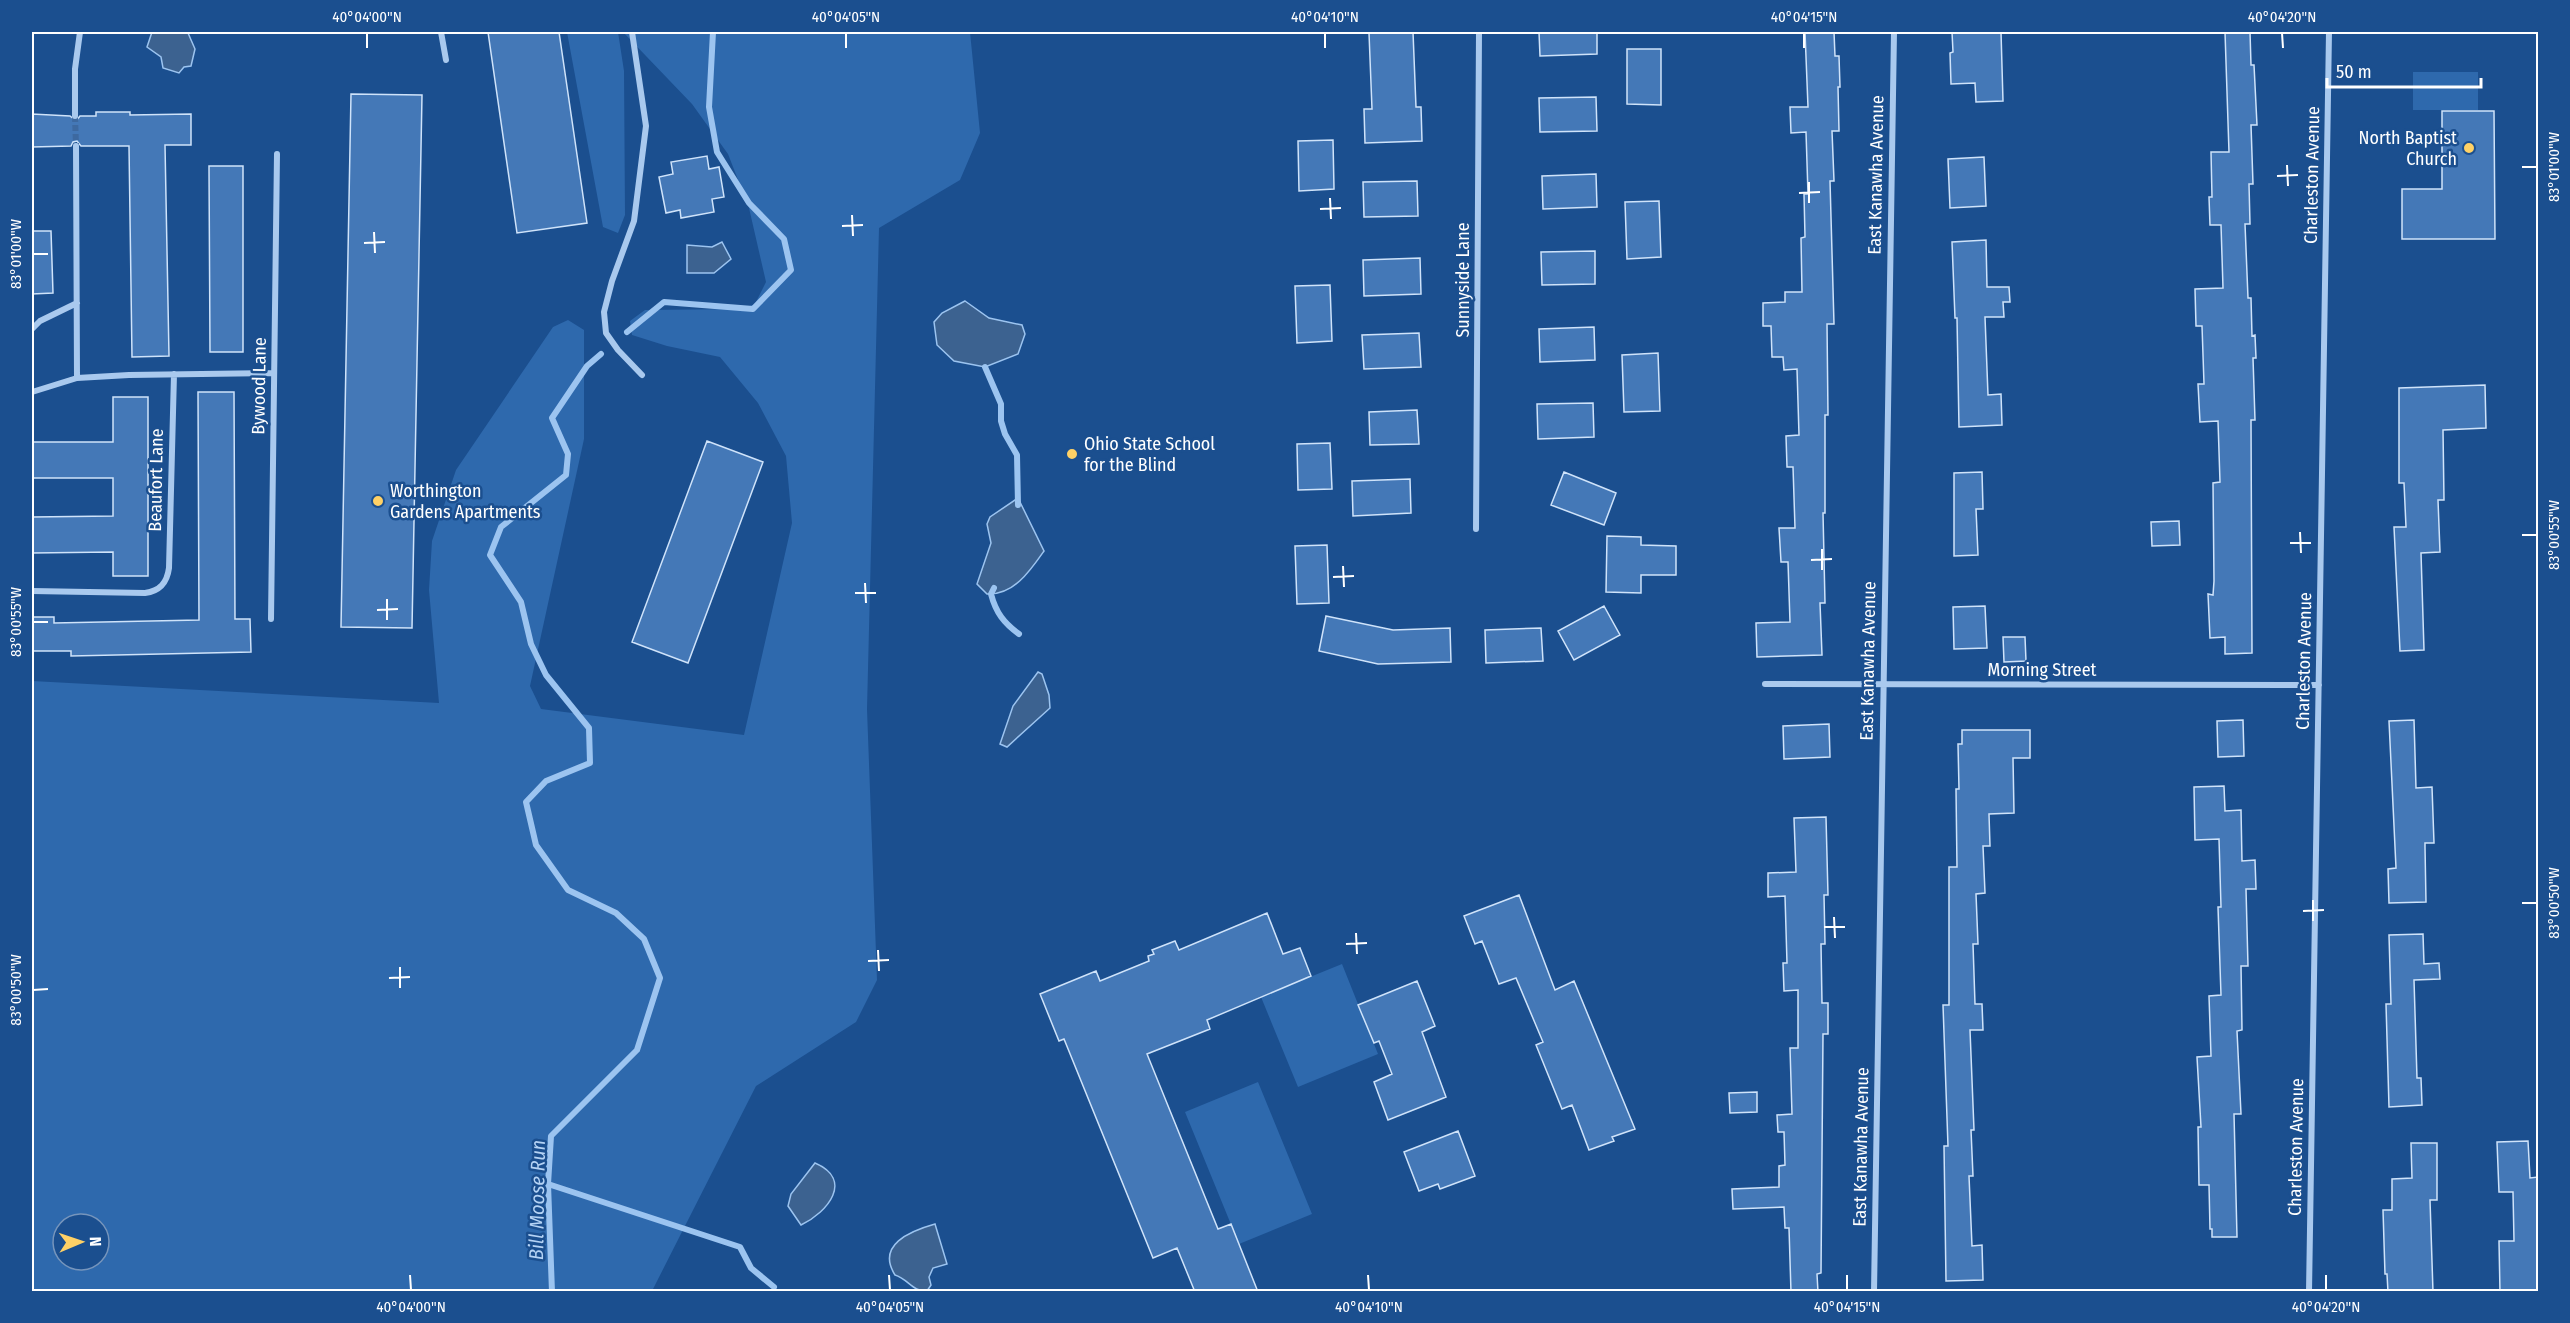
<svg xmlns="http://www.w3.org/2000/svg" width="2570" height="1323" font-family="'Fira Sans Condensed',sans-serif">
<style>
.green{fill:#2e69ad;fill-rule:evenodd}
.water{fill:#3c6290;stroke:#9cc4f0;stroke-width:1.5}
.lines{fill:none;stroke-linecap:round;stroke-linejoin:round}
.stream{stroke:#9cc4f0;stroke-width:6}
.building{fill:#4478b7;stroke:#cfe3fa;stroke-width:1.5}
.minor-tunnel{stroke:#3d69a0;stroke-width:6;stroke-dasharray:6 3;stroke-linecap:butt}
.minor{stroke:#a9c9ee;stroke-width:6}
.ticks{fill:none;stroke:#fff;stroke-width:2}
.poi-dot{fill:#ffd166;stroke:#1b4f8f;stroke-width:2}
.labels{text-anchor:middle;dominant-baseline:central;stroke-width:5;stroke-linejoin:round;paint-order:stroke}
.poi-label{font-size:18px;fill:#fff;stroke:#1b4f8f;text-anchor:start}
.street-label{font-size:18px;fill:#fff;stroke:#1b4f8f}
.water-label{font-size:20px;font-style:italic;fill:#b5d3f5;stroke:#1b4f8f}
.neatline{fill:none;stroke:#fff;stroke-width:2}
.ticks-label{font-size:15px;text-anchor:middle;fill:#fff}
</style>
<rect width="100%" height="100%" fill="#1b4f8f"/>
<path class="green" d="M567 32H618L624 71 625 215 618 233 603 227Z
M623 32H970L980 133 960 180 879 228 867 709 877 980 856 1022 756 1086 652 1291H32V681L439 703 429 590 432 541 456 470 553 327 568 320 584 330V439L530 686 541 709 744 735 792 523 786 456 758 403 720 357 667 346 632 335 630 321 645 310 742 309 755 304 766 282 749 208 728 154 692 104ZM63 1224H99V1260H63Z
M2413 72H2478V110H2413Z
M1342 964 1378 1054 1298 1087 1261 997Z
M1258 1082 1312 1214 1239 1244 1185 1112Z"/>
<path class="water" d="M152 32 188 33 195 49 191 66 184 67 179 73 163 68 161 57 147 47Z
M722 242 731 259 714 273H687V245L712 247Z
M965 301 989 318 1022 325 1025 334 1018 354 985 367 954 361 937 345 934 322 942 313Z
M1018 498 1044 551C1030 571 1014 595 987 594L977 584 991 543 987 524 990 517Z
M1038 672 1042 674 1049 695 1050 708 1007 747 1000 744 1013 706Z
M815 1163C854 1180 828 1212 801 1225L788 1206 791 1194Z
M935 1224 947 1264 933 1268 929 1277 931 1285 927 1291C913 1292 908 1279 895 1275 876 1245 910 1231 935 1224Z"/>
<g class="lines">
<path class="stream" d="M627 332 664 302 753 309 791 270 784 239 749 203 717 152 709 107 713 32
M985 367 1001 404V421L1005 434 1017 455 1018 505
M994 588 991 594C996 613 1004 623 1019 634
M548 1184 740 1247 751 1268 774 1287
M552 1292 548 1184 551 1136 637 1050 660 978 644 939 616 913 568 890 536 845 526 802 546 781 590 763 589 728 546 675 531 644 521 602 490 555 501 527 566 475 568 454 552 418 587 366 601 354"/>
</g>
<path class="building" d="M488 32H559L587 223 517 233Z
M1413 32 1416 107H1421L1422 141 1365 143 1364 109H1372L1369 33Z
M1539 32H1597V54L1540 56Z
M1805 32H1834L1835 56H1839L1840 87H1838L1839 131H1832L1834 181H1830L1834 324H1827L1828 415H1825V513H1823L1825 603H1820L1822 655 1757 657 1756 623 1790 622 1788 562H1781L1779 528H1795L1793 467H1787L1786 436 1799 435 1797 369 1784 370 1783 357H1772L1771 326H1763V303L1785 302V292H1802L1801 238 1805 237 1804 194H1808L1806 132 1791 133 1790 107H1808Z
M1952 32H2001L2003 101 1976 102 1975 83 1951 84 1950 53 1953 52Z
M2225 32H2250L2251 65H2254L2257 125H2251L2253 184H2249L2250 224H2245L2248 298H2251L2252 336 2255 335 2256 358H2253L2255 420H2251L2252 653 2225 654V637L2210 638 2208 594 2213 595 2214 581 2213 483 2220 482 2218 421 2200 422 2198 384H2204L2202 326H2196L2195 289 2223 288 2221 225H2210L2209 197H2212L2211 152H2229Z
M1627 49H1661V105L1627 104Z
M351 94 422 95 412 628 341 627Z
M1596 97 1597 131 1540 132 1539 98Z
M2442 111H2494L2495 239H2402V189H2442Z
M96 112H130V115L191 114V145H165L169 356 132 357 129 146H81L77 141 73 142 71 146 32 147V114L70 116 76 121 80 116H96Z
M1333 140 1334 189 1299 191 1298 141Z
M707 156 709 169 719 167 724 197 712 199 714 212 681 218 680 210 666 213 659 177 673 174 671 162Z
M1984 157 1986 206 1950 208 1948 159Z
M209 166H243V352H210Z
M1596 174 1597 207 1543 209 1542 176Z
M1417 181 1418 216 1364 217 1363 182Z
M1659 201 1661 257 1627 259 1625 202Z
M32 231H51L53 293 32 294Z
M1986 240 1987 287H2009L2010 302H2003L2004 317H1985L1988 395 2001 394 2002 425 1959 427 1957 318H1955L1952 242Z
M1595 251V284L1542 285 1541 252Z
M1420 258 1421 294 1364 296 1363 260Z
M1330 285 1332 341 1297 343 1295 286Z
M1594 327 1595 360 1540 362 1539 329Z
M1419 333 1421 367 1364 369 1362 335Z
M1658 353 1660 411 1624 412 1622 355Z
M2485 385 2486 428 2443 430 2444 500H2438L2440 552 2421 553 2424 650 2400 651 2394 527H2406L2404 483H2399V388Z
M198 392H234L235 619H250L251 652 71 656V651H32V617H54V623L199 620Z
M113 397H148V576H113V552L32 553V517L113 516V478H32V442H113Z
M1593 403 1594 437 1538 439 1537 404Z
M1417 410 1419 444 1370 445 1369 412Z
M707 441 763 462 688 663 632 642Z
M1330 443 1332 489 1298 490 1297 444Z
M1564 472 1616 493 1604 525 1551 505Z
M1982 472 1983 509H1976L1978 555 1954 556V473Z
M1410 479 1411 513 1353 516 1352 481Z
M2179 521 2180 545 2152 546 2151 522Z
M1607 536 1641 537V545L1676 546V575H1641V593L1606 592Z
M1327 545 1329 603 1297 604 1295 546Z
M1604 606 1620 635 1574 660 1558 631Z
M1985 606 1987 648 1954 649 1953 607Z
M1326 616 1393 630 1450 628 1451 662 1378 664 1319 651Z
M1541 628 1543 661 1486 663 1485 630Z
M2003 637H2025L2026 661 2004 662Z
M2243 720 2244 756 2218 757 2217 721Z
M2414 720 2416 788 2432 787 2434 843H2425V847L2426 902 2389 903 2388 869 2396 868 2389 721Z
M1829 724 1830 757 1784 759 1783 726Z
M1962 730H2030V758H2013L2014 813 1989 814 1990 846H1983L1985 893 1976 894 1978 944H1973L1975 1004H1982L1983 1030H1970L1974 1130H1971L1973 1176H1969L1972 1246 1982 1245 1983 1280 1946 1281 1944 1146H1948L1943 1005H1949V867H1957L1956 789H1959L1958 744H1962Z
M2224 786 2225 811 2241 810 2242 861 2255 860 2256 889H2246L2248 966H2241L2242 1030 2237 1031 2241 1114H2234L2237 1237H2212V1229H2210L2209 1185H2199L2198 1127H2201L2197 1057 2211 1056 2209 996 2221 995 2218 907H2221L2219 839 2195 840 2194 787Z
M1826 817 1828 895H1824L1825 944H1821L1822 1003H1828V1034H1823L1821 1273 1817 1274 1818 1292H1791L1789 1228H1785L1784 1207 1733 1209 1732 1189 1779 1187V1166L1785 1165 1784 1132H1778L1777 1115 1792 1114 1790 1048H1798V990L1784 991 1783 963H1787L1785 896 1768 897V873L1796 872 1794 818Z
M1519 895 1555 990 1574 981 1635 1129 1612 1137 1614 1141 1589 1150 1572 1105 1562 1109 1536 1045 1543 1042 1516 978 1499 984 1482 941 1475 944 1464 916Z
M1267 913 1283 954 1300 948 1311 976 1207 1020 1210 1029 1147 1054 1218 1229 1231 1224 1258 1292H1195L1177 1248 1153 1258 1064 1039 1059 1041 1040 994 1096 971 1100 981 1149 961 1148 956 1154 954 1152 950 1175 941 1179 950Z
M2423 934 2424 964 2439 963 2440 979 2414 980 2417 1078H2421L2422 1105 2389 1107 2386 1004H2391L2389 935Z
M1417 981 1435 1026 1422 1032 1446 1097 1388 1120 1374 1082 1392 1074 1379 1041 1374 1043 1358 1005Z
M1757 1092V1112L1730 1113 1729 1093Z
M1458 1131 1475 1176 1440 1189 1438 1184 1419 1191 1404 1152Z
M2528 1141 2530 1178 2538 1177V1292H2500L2499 1241H2514L2513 1192H2499L2497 1142Z
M2411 1143H2437V1200H2430L2433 1292H2388L2387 1274H2385L2383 1210H2392V1179L2412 1178Z"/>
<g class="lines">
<path class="minor-tunnel" d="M75 116 76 146"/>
<path class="minor" d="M441 32 446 60
M632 32 646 126 634 221 612 281 604 312 606 333 618 350 642 375
M75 116V69L80 32
M76 146 77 378 129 375 274 373
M32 329 40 321 77 303
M32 392 77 378
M1476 529 1479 32
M32 591 145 593C160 591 167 583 169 568L174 374
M271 619 277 154
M1765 684 2319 685
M1874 1292 1894 32
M2309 1292 2329 32"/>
</g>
<path class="ticks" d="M367 33V48M846 33V48M1325 33V48M1804 33V48M2282 33 2283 48M2287 165 2288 186M2522 167H2537M2277 176 2298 175M1809 182V203M1799 193 1820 192M1330 198 1331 219M1320 209 1341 208M852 215 853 236M842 226 863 225M374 232 375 253M364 243 385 242M33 254H48M2300 532 2301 553M2522 535H2537M2290 543H2311M1822 549V570M1811 560 1832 559M1343 566 1344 587M1333 577 1354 576M865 583 866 603M855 593H876M387 599V620M377 610 398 609M33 622H48M2313 900V921M2522 903H2537M2303 911 2324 910M1834 917 1835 938M1824 927H1845M1356 933 1357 954M1346 944 1367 943M878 950 879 971M868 961 889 960M400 967V988M389 978 410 977M33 990 48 989M410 1275 411 1290M889 1275 890 1290M1368 1275 1369 1290M1847 1275V1290M2326 1275V1290"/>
<g class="poi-dot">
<circle cx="2469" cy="148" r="6"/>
<circle cx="1072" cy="454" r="6"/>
<circle cx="378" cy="501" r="6"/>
</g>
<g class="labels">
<g class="poi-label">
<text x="2457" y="138" text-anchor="end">North Baptist<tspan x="2457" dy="21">Church</tspan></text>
<text x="1084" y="444">Ohio State School<tspan x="1084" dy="21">for the Blind</tspan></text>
<text x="390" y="491">Worthington<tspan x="390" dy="21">Gardens Apartments</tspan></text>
</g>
<g class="street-label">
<text transform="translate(1876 175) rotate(-89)">East Kanawha Avenue</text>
<text transform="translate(2312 175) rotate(-89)">Charleston Avenue</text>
<text transform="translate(1463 280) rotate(-90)">Sunnyside Lane</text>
<text transform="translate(259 386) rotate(-89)">Bywood Lane</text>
<text transform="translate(156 480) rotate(-89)">Beaufort Lane</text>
<text transform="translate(1868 661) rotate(-89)">East Kanawha Avenue</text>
<text transform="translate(2304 661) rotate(-89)">Charleston Avenue</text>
<text x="2042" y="670">Morning Street</text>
<text transform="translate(1861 1147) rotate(-89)">East Kanawha Avenue</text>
<text transform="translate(2296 1147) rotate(-89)">Charleston Avenue</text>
</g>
<g class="water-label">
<text transform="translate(537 1200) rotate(-89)">Bill Moose Run</text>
</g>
</g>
<rect width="2570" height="1323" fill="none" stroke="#1b4f8f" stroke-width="66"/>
<g transform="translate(81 1242) rotate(88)"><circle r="28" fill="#1b4f8f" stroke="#7695bc" stroke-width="1.5"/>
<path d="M0-4.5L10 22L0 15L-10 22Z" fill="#ffd166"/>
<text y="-9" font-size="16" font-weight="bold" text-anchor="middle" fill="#ffffff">N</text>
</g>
<path d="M2327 78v9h154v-9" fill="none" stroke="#ffffff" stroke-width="3"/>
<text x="2336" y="78" font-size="18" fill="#ffffff" stroke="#1b4f8f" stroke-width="4.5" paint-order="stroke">50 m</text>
<rect x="33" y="33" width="2504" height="1257" class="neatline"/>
<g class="ticks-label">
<text x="367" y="22">40°04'00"N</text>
<text x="846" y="22">40°04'05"N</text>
<text x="1325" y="22">40°04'10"N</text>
<text x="1804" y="22">40°04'15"N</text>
<text x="2282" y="22">40°04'20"N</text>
<text transform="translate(2554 167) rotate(-90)" y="5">83°01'00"W</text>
<text transform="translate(16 254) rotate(-90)" y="5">83°01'00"W</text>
<text transform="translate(2554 535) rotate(-90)" y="5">83°00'55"W</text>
<text transform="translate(16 622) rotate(-90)" y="5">83°00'55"W</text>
<text transform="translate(2554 903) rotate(-90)" y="5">83°00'50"W</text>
<text transform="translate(16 990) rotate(-90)" y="5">83°00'50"W</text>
<text x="411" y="1312">40°04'00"N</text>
<text x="890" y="1312">40°04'05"N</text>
<text x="1369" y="1312">40°04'10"N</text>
<text x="1847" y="1312">40°04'15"N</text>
<text x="2326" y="1312">40°04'20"N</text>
</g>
</svg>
